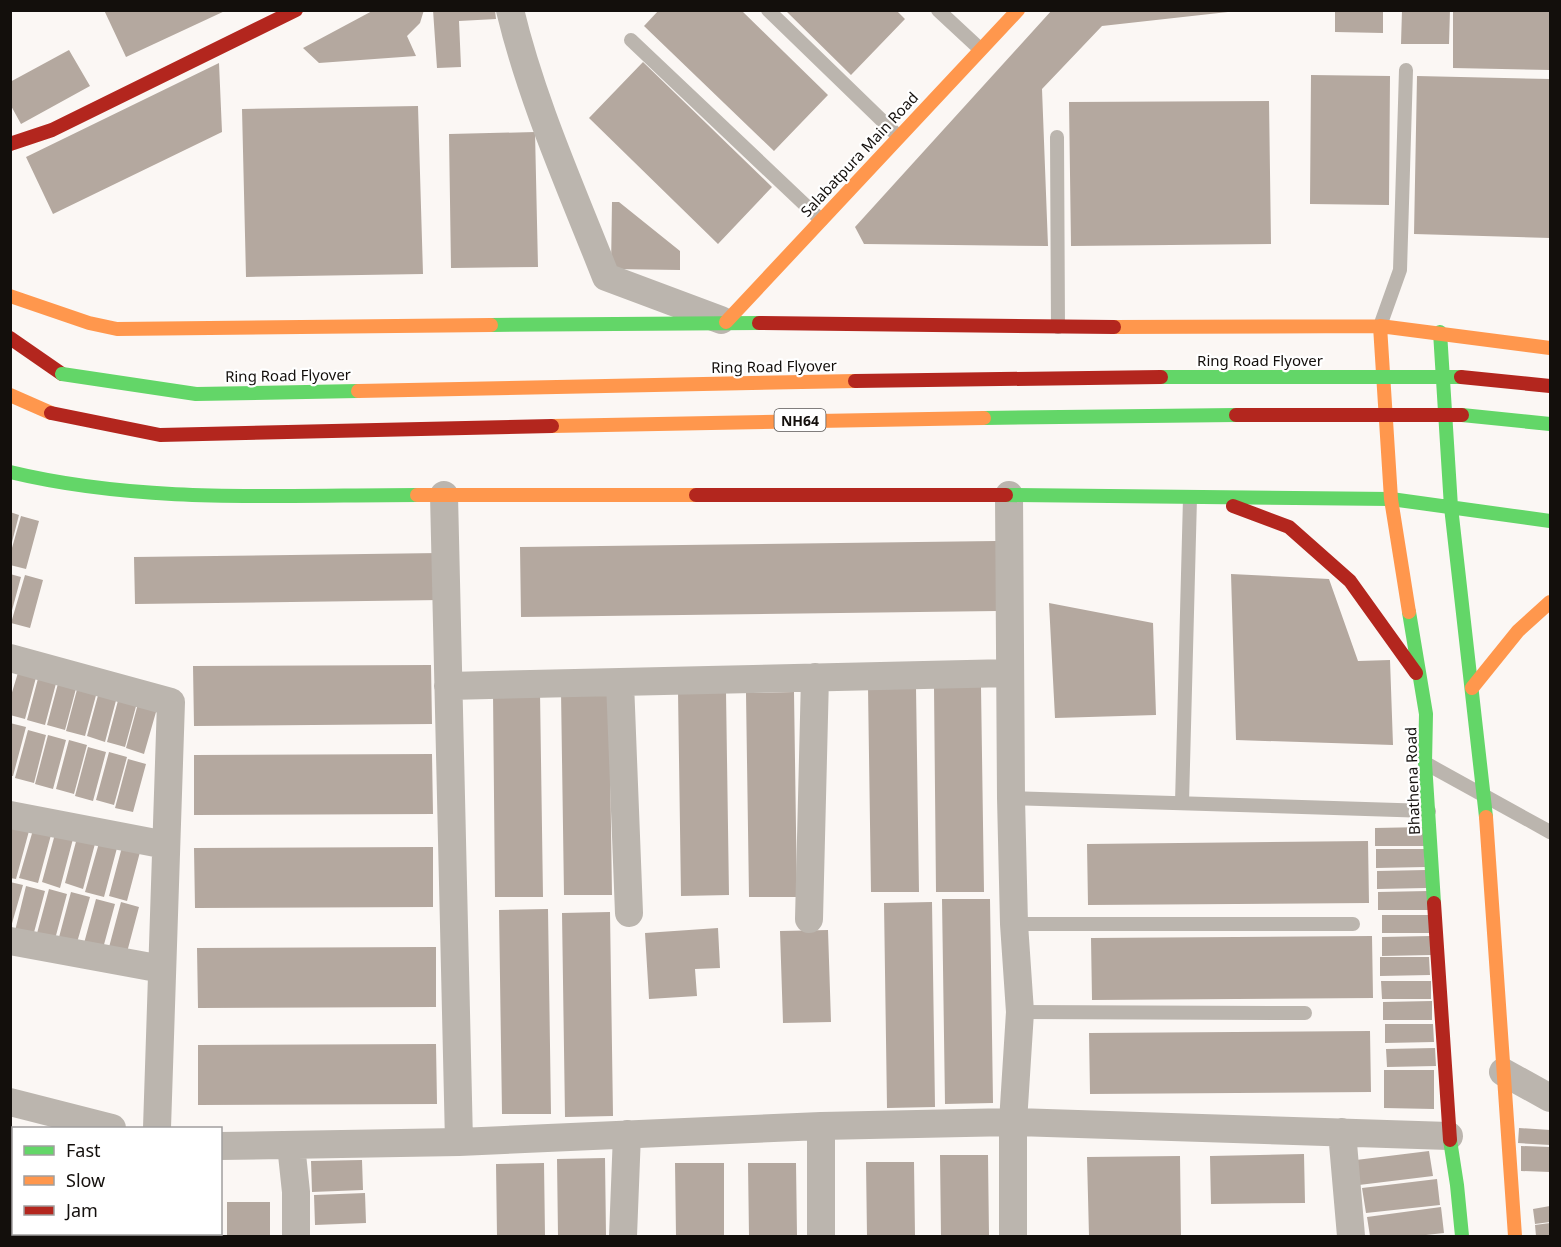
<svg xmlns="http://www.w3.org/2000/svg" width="1561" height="1247" font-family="'Noto Sans',sans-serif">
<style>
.building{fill:#b4a89f}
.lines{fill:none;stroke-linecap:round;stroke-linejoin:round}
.lane{stroke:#bbb5ae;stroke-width:14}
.street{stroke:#bbb5ae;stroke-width:28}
.fast{stroke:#63d668;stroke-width:14}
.slow{stroke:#ff974d;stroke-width:14}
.jam{stroke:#b3261e;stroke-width:14}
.fast-bridge{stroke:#63d668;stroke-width:14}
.slow-bridge{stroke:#ff974d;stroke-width:14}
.jam-bridge{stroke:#b3261e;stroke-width:14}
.labels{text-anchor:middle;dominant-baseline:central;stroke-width:4.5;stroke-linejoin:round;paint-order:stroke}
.shield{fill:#fff;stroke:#5a5755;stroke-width:1.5}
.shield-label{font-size:14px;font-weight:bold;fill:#130f0c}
.street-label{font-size:15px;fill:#130f0c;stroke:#fff}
</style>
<rect width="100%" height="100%" fill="#fbf7f4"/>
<path class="building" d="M104 10H227L126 57Z
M374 10H424L420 23 407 36 416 56 319 63 303 48Z
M433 10H495L496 19 459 21 461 67 437 68Z
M659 10H741L828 95 774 151 644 26Z
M785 10H896L905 19 851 75Z
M1052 10H1228V12L1102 26 1042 89 1048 246 864 244 855 227Z
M1335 10H1383V33L1335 32Z
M1402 10H1450L1449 44H1401Z
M1453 10H1550V70L1453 68Z
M69 50 90 86 21 124 10 104V82Z
M643 62 772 187 718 244 589 118Z
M219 63 222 132 53 214 26 157Z
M1311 75 1390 76 1389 205 1310 204Z
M1417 76 1550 79V238L1414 234Z
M1269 101 1271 244 1071 246 1069 102Z
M418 106 423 274 246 277 242 109Z
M535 132 538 267 451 268 449 134Z
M612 202H619L680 251V270L611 269Z
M10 512 19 515 11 546H10Z
M21 516 39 521 26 569 10 565V555Z
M996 541 997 611 521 617 520 547Z
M440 553 441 600 135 604 134 557Z
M10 574 21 577 11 614H10Z
M1231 574 1329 579 1358 661 1390 660 1393 745 1236 740Z
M25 575 43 580 30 628 11 623Z
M1049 603 1153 623 1156 715 1055 718Z
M431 665 432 724 194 726 193 666Z
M20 666 38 670 25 719 10 715V699Z
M40 671 58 676 45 725 27 720Z
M60 676 78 681 65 730 47 725Z
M79 682 98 688 85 736 66 731Z
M868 687H916L919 892H871Z
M934 687H981L984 892H936Z
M100 688 118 693 105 742 87 736Z
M609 690 612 895H564L561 691Z
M678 691H726L729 895 681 896Z
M540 692 543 897H495L493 693Z
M794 692 797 897H749L746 693Z
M120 693 138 699 125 747 107 742Z
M139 700 158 705 144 754 126 748Z
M10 723 26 727 13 776H10Z
M28 730 46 735 34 783 15 778Z
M48 735 66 740 53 789 35 784Z
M69 740 87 745 74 794 56 789Z
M88 747 106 752 93 801 75 796Z
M109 752 127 757 114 805 96 800Z
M432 754 433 814 194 815V755Z
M128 759 146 764 133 812 115 808Z
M10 825 29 831 16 879 10 878Z
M1424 827V846H1375V828Z
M33 830 51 835 38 883 19 878Z
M55 834 73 839 60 888 42 882Z
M78 834 96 840 83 889 65 883Z
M1368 841 1369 903 1088 905 1087 844Z
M99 843 117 848 104 897 85 892Z
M122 847 140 852 127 901 109 896Z
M433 847V907L195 908 194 848Z
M1376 849H1424L1425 867 1376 868Z
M1426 870V888L1377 889V871Z
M10 882 23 885 11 927H10Z
M26 886 45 891 32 940 14 935Z
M49 889 67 894 54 943 36 937Z
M1428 891V910H1378V892Z
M71 892 90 897 76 946 58 941Z
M96 899 115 904 102 952 83 947Z
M942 899H990L993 1103 945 1104Z
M121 902 139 907 126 956 108 951Z
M932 902 935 1107 887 1108 884 903Z
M548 909 551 1114H502L499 910Z
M610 912 613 1116 565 1117 562 913Z
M1382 915H1431V933H1382Z
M718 928 720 968 695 969 697 996 649 999 645 933Z
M828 930 831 1022 783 1023 780 931Z
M1372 936 1373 998 1092 1000 1091 938Z
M1431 936V955L1382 956V937Z
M436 947V1007L198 1008 197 948Z
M1380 957H1429L1430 975 1380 976Z
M1381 981H1431V999H1382Z
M1432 1001V1020H1383V1002Z
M1385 1024H1433L1434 1042 1385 1043Z
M1370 1031 1371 1092 1090 1094 1089 1033Z
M436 1044 437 1104 198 1105V1045Z
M1435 1048 1436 1066 1387 1067 1386 1049Z
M1384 1070H1434V1109L1384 1108Z
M1519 1128 1550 1130V1145L1518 1143Z
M1521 1146 1550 1147V1172L1521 1171Z
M1429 1151 1433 1176 1359 1185 1356 1160Z
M1304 1154 1305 1203 1211 1204 1210 1156Z
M940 1155H988L989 1236H941Z
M1180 1156 1181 1236H1089L1087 1157Z
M605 1158 606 1236H558L557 1159Z
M362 1160 363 1190 312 1192 311 1161Z
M866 1162H914L915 1236H867Z
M544 1163 545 1236H497L496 1164Z
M675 1163H724V1236H676Z
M748 1163H796L797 1236H749Z
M1437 1179 1440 1205 1366 1213 1362 1188Z
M365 1193 366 1223 315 1225 314 1195Z
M227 1202H270V1236H227Z
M1550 1206V1222L1535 1224 1533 1209Z
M1441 1207 1444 1233 1417 1236H1370L1367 1217Z
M1550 1223V1236H1536L1535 1225Z
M95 1234H141V1236H95Z"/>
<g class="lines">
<path class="lane" d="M768 10 898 136
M938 10 980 49
M631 40 821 220
M1057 137 1058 327
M1380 326 1400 270 1406 70
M1427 764 1550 832
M1011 798 1429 811
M1182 803 1190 498
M1014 924H1353
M1020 1012 1305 1013"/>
<path class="street" d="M510 10C532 102 572 190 606 277L721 320
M444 495 459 1142
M1009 495 1011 798 1014 924 1020 1012 1013 1122V1236
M10 658 171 702 157 1128
M620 682 629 913
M448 686 1010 673
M10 815 166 845
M809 919 815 677
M10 941 162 969
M1503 1072 1550 1098
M10 1102 112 1128
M1342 1132 1351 1236
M291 1145 296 1192V1236
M220 1146 459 1142 821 1126 1013 1122 1449 1136
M25 1234 41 1236
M623 1236 627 1134
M821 1236V1126"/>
<path class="fast" d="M491 325 759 323
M1440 332 1451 507 1486 817
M10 472C142 504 282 495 417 495
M1006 495 1391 499 1550 521
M1409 612 1426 714 1425 763 1434 903
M1450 1140 1457 1185 1462 1236"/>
<path class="slow" d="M10 296 89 323 117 329 491 325
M726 322 1018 10
M1380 326 1391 499 1409 612
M1114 327 1380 326 1550 348
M10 395 51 413
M417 495H696
M1472 688 1518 631 1550 602
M1486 817 1515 1236"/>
<path class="jam" d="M10 144 52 130 296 10
M759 323 1114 327
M10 338 62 374
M696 495H1006
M1233 506 1289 527 1350 581 1416 673
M1434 903 1450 1140"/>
<path class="fast-bridge" d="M62 374 196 394 358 391
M1161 377H1461
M1462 415 1550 424
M984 418 1236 415"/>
<path class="slow-bridge" d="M358 391 855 381
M552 426 984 418"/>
<path class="jam-bridge" d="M1461 377 1550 386
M855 381 1161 377
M51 413 160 435 552 426
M1236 415H1462"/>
</g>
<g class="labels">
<rect class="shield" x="774.5" y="409" width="51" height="22" rx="4.5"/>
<g class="shield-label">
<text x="800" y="420">NH64</text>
</g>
<g class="street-label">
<text transform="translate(859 154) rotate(-47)">Salabatpura Main Road</text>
<text x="1260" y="360">Ring Road Flyover</text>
<text transform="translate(774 366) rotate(-1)">Ring Road Flyover</text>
<text transform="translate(288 375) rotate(-1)">Ring Road Flyover</text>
<text transform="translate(1412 781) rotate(-92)">Bhathena Road</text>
</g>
</g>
<rect width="1561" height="1247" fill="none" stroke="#130f0c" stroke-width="24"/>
<rect x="12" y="1127" width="210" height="108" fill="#ffffff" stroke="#a19f9e" stroke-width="1.5"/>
<rect x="24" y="1146" width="30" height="9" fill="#63d668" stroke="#a19f9e" stroke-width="1.5"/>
<text x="66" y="1157" font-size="18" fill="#130f0c">Fast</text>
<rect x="24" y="1176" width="30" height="9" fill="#ff974d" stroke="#a19f9e" stroke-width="1.5"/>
<text x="66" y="1187" font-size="18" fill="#130f0c">Slow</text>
<rect x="24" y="1206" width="30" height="9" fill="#b3261e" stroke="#a19f9e" stroke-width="1.5"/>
<text x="66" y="1217" font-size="18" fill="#130f0c">Jam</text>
</svg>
